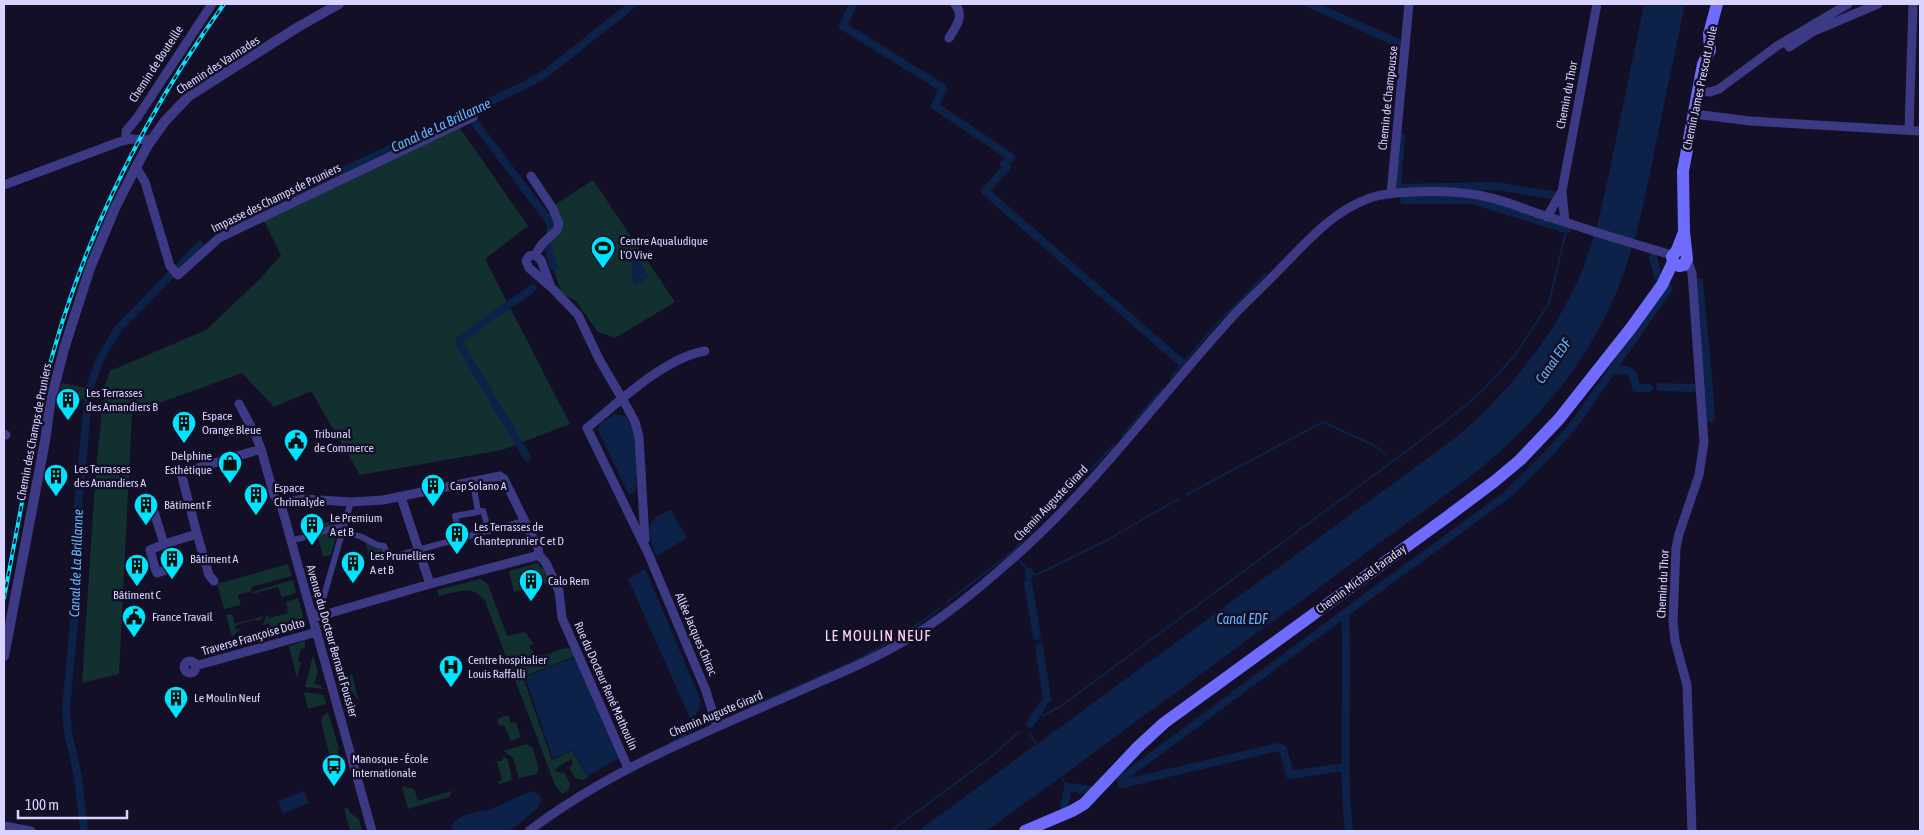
<svg xmlns="http://www.w3.org/2000/svg" width="1924" height="835" font-family="'Asap Condensed',sans-serif">
<style>
.green{fill:#12302f}
.water{fill:#0c2248}
.lines{fill:none;stroke-linecap:round;stroke-linejoin:round}
.stream{stroke:#0c2248;stroke-width:2}
.canal{stroke:#0c2248;stroke-width:8}
.pedestrian-tunnel{stroke:#312d47;stroke-width:6;stroke-dasharray:6 3;stroke-linecap:butt}
.pedestrian{stroke:#3d3a85;stroke-width:6}
.minor{stroke:#3d3a85;stroke-width:9}
.tertiary{stroke:#3d3a85;stroke-width:10}
.secondary{stroke:#6f6bff;stroke-width:12}
.rail-casing{stroke:#00e5ff;stroke-width:4}
.rail{stroke:#130f26;stroke-width:2;stroke-dasharray:5.5;stroke-linecap:butt}
.labels{text-anchor:middle;dominant-baseline:central;stroke-width:5;stroke-linejoin:round;paint-order:stroke}
.street-label{font-size:12px;fill:#d9d4ff;stroke:#130f26}
.poi-label{font-size:12px;fill:#d9d4ff;stroke:#130f26;text-anchor:start}
.water-label{font-size:14px;font-style:italic;fill:#62b6ff;stroke:#130f26}
.quarter-label{font-size:15px;letter-spacing:1px;fill:#ffd6f0;stroke:#130f26}
</style>
<rect width="100%" height="100%" fill="#130f26"/>
<path class="green" d="M460 128 528 226 485 259 570 424 502 450 360 475 311 391 274 407 242 373 132 413 119 674 82 683 96 467 105 384 110 371 206 330 259 280 281 255 263 219Z
M593 180 675 302 615 338 598 332 575 300 562 294 545 244 550 208Z
M62 383 87 388 85 400 59 393Z
M341 518 331 555 323 557 316 529 319 528 318 525Z
M365 540 375 548H383L385 557 370 561Z
M538 563 541 568 543 567 550 582 514 592 509 571Z
M288 564 292 576 251 587 252 591 238 595 241 605 224 609 217 584Z
M481 579 488 584 507 636 525 632 534 644 529 646C541 668 556 644 572 649L575 656 523 677 552 760 572 751 588 777 583 780 575 778 569 768 573 763 571 759 555 769 557 772 564 773 570 783 569 790 562 794 555 785 485 601C473 584 457 592 439 596L437 590Z
M293 580 296 593 282 597 278 587 253 594 252 592Z
M298 598 305 623 272 632 269 623 263 625 267 614 269 618 288 613 286 602Z
M232 614 235 624 264 616 260 620H252L235 626 236 630 242 628 232 637 226 615Z
M305 641V648L301 649 298 660 301 663 297 678 289 646Z
M313 655 318 672 314 684 321 686 323 689 305 687Z
M352 674 359 702 347 684 342 686 341 682 345 681 344 677Z
M304 692 324 695 326 704 308 709Z
M328 712 339 749 335 757 336 762 332 764 321 722 323 716Z
M508 715 511 723 516 722 521 737 511 741 504 725 500 726 497 719Z
M526 744 532 747 539 768 537 774 519 778 513 758 504 751Z
M502 757 508 759 512 780 500 784 496 782 502 780 497 762 492 763 503 760Z
M402 786 414 789 418 801 451 791 452 792 449 797 408 809Z
M348 808 350 813 359 819 362 831H350L344 809Z"/>
<path class="water" d="M1644 4H1685C1675 52 1665 100 1655 148 1644 204 1633 259 1608 311 1575 380 1523 436 1463 482L987 831H918L1458 436C1516 385 1565 323 1590 249 1601 216 1607 182 1614 149 1624 101 1634 52 1644 4Z
M635 254 649 277 635 286C628 275 636 267 630 258Z
M615 414 625 416C640 434 636 466 636 488L633 494 628 493 598 430 601 423Z
M671 510 687 538 656 556C647 533 643 519 671 510Z
M645 569 699 696C701 707 700 713 690 718L628 579Z
M575 657 619 758 588 776 572 750 553 759 525 677Z
M304 791 309 803 283 814 278 801Z
M534 791 540 796 541 801 537 809 509 831H450C456 811 477 814 493 808 508 803 517 795 534 791Z"/>
<g class="lines">
<path class="stream" d="M1171 378 1212 329 1266 274
M1121 437 1163 388
M1186 495 1323 422 1373 445 1386 454
M1019 560 1029 572 1036 575 1107 540 1178 499
M946 603 1012 552 1114 445
M750 707C815 678 884 653 940 608
M1042 716 1061 706 1412 447 1465 406 1484 389 1515 355 1549 303 1565 235
M1029 733 1038 746
M670 743 686 735
M643 757 657 750
M1060 776 1068 787
M891 831 991 757 1019 732"/>
<path class="canal" d="M853 4 843 26 943 88 935 106 1011 157 1004 164
M1310 4 1403 45
M473 120 552 225
M1401 137 1397 188 1496 186 1552 195
M1007 167 985 191 1183 364
M1404 200H1472L1555 226
M234 223 527 84 545 74 633 4
M1561 228 1567 229
M547 245 549 250
M550 255 554 267
M1653 257 1658 277
M1699 282 1709 388
M1612 371 1627 370 1633 375 1636 388H1649
M1660 387 1694 388
M1707 388H1709L1711 418
M527 457 459 343 462 338 533 288
M1029 572V576
M1028 583 1037 636
M1345 613 1508 494 1549 453 1576 422 1669 288
M1039 647 1047 699
M1233 696 1345 613C1349 686 1341 759 1349 831
M1228 700 1121 779 1122 784 1278 747 1283 749 1290 775 1344 767
M1030 724 1043 705
M1064 809 1068 787 1090 790
M84 831 78 777 68 732 66 708 77 590 76 527 89 390 99 361 117 330 200 245"/>
<path class="pedestrian-tunnel" d="M302 538 317 533"/>
<path class="pedestrian" d="M480 511H483L489 531
M342 531 362 537 377 545 384 546 388 555 392 557 524 521
M317 533 344 525
M461 538 455 516 478 512 473 482
M297 539 302 538
M313 618 321 606 351 502"/>
<path class="minor" d="M949 38C956 26 965 16 955 4
M1789 47 1814 31 1878 4
M1699 91 1710 92 1719 89 1777 46 1848 4
M1694 114 1750 121 1920 131
M1909 130 1913 4
M126 140V131L137 118 212 4
M136 167 145 182 170 266 178 275 219 238 473 117
M531 176 553 209 559 224 557 230 542 244 535 255
M4 185 119 142 131 139 152 140
M1562 192 1565 222
M1391 194 1409 4
M1547 217 1562 191 1597 4
M1687 259 1692 273 1704 442 1699 475 1679 534 1676 548 1673 621 1675 641 1687 685 1692 831
M551 287 541 260 535 255 529 256 526 261 529 268 551 287 578 315 599 359 631 414
M705 351C664 358 619 402 587 428L648 553 706 691 717 727
M239 404 255 434 261 449 274 495 282 508 372 831
M629 411 635 422 639 437 645 540
M4 434 6 435
M401 497 430 584
M151 502 164 544 197 534 181 473 261 449
M281 505 293 501 304 499 351 502 383 500 500 476 504 479 538 548 539 555
M197 534 209 575 214 581
M164 544 150 550 156 571 157 573 176 567
M539 555 546 563 559 591 562 618 628 768
M313 618 430 584 539 555
M184 667a6 6 0 1 1 12 0a6 6 0 1 1-12 0Z
M195 666 317 632
M4 826 31 831
M529 831C618 763 723 726 824 680 850 669 875 658 899 644 939 622 976 591 1010 561 1094 488 1159 397 1234 315 1248 300 1264 286 1278 271 1305 244 1332 211 1370 198 1397 189 1459 190 1487 197 1507 201 1526 210 1546 216 1588 230 1630 243 1672 255"/>
<path class="tertiary" d="M4 656 45 441 50 404 64 349 90 268 115 208 136 167 148 145 165 121 189 96 298 27 339 4"/>
<path class="secondary" d="M1684 232 1677 250 1672 257 1673 262 1679 266 1684 265 1687 259 1684 232 1683 171 1703 64 1710 50 1709 34 1717 4
M1025 831 1072 811 1084 804 1138 747 1164 723 1447 517 1495 481 1520 460 1559 419 1631 328 1662 285 1673 262"/>
<defs>
<path id="rail" d="M4 598 43 391C77 251 140 121 224 4"/>
</defs>
<use href="#rail" class="rail-casing"/>
<use href="#rail" class="rail"/>
</g>
<defs>
<symbol id="stadium-pin" viewBox="-11 -11 22 30"><path d="M0 17L-7.5 6A9.5 9.5 0 1 1 7.5 6Z" fill="#00e5ff" stroke="#130f26"/><path d="M0-5a6.5 5 0 1 0 0 10a6.5 5 0 1 0 0-10ZM-3.5-1.8h7v3.6h-7Z" fill="#111"/></symbol>
<symbol id="building-pin" viewBox="-11 -11 22 30"><path d="M0 17L-7.5 6A9.5 9.5 0 1 1 7.5 6Z" fill="#00e5ff" stroke="#130f26"/><path d="M-4-6H4V6H1V3H-1V6H-4ZM-2.5-4.3h1.7v1.8h-1.7ZM.8-4.3h1.7v1.8H.8ZM-2.5-1h1.7V.8h-1.7ZM.8-1h1.7V.8H.8Z" fill="#111"/></symbol>
<symbol id="civic-pin" viewBox="-11 -11 22 30"><path d="M0 17L-7.5 6A9.5 9.5 0 1 1 7.5 6Z" fill="#00e5ff" stroke="#130f26"/><path d="M-.6-6.5H3V-4.5H.6V-3L4-1V1h2V6H-6V1h2V-1L-.6-3ZM-1.2 2.5V6h2.4V2.5Z" fill="#111"/></symbol>
<symbol id="shop-pin" viewBox="-11 -11 22 30"><path d="M0 17L-7.5 6A9.5 9.5 0 1 1 7.5 6Z" fill="#00e5ff" stroke="#130f26"/><path d="M-5-2.5h2.3a2.7 3.5 0 0 1 5.4 0H5L5.5 6h-11ZM-1.5-2.5h3a1.5 2.3 0 0 0-3 0Z" fill="#111"/></symbol>
<symbol id="hospital-pin" viewBox="-11 -11 22 30"><path d="M0 17L-7.5 6A9.5 9.5 0 1 1 7.5 6Z" fill="#00e5ff" stroke="#130f26"/><path d="M-5-5h3v3.5h4V-5h3V5h-3V1.5h-4V5h-3Z" fill="#111"/></symbol>
<symbol id="bus-pin" viewBox="-11 -11 22 30"><path d="M0 17L-7.5 6A9.5 9.5 0 1 1 7.5 6Z" fill="#00e5ff" stroke="#130f26"/><path d="M-5-6H5V4H4V6H2V4H-2V6H-4V4H-5ZM-3.5-4V0h7V-4ZM-3.5 1.2v1.5H-2V1.2ZM2 1.2v1.5H3.5V1.2Z" fill="#111"/></symbol>
</defs>
<g fill-rule="evenodd">
<use href="#stadium-pin" x="589" y="234" width="28" height="38"/>
<use href="#building-pin" x="54" y="386" width="28" height="38"/>
<use href="#building-pin" x="170" y="409" width="28" height="38"/>
<use href="#civic-pin" x="282" y="427" width="28" height="38"/>
<use href="#shop-pin" x="216" y="449" width="28" height="38"/>
<use href="#building-pin" x="42" y="462" width="28" height="38"/>
<use href="#building-pin" x="419" y="472" width="28" height="38"/>
<use href="#building-pin" x="242" y="481" width="28" height="38"/>
<use href="#building-pin" x="132" y="491" width="28" height="38"/>
<use href="#building-pin" x="298" y="511" width="28" height="38"/>
<use href="#building-pin" x="443" y="520" width="28" height="38"/>
<use href="#building-pin" x="158" y="545" width="28" height="38"/>
<use href="#building-pin" x="339" y="549" width="28" height="38"/>
<use href="#building-pin" x="123" y="552" width="28" height="38"/>
<use href="#building-pin" x="517" y="567" width="28" height="38"/>
<use href="#civic-pin" x="120" y="603" width="28" height="38"/>
<use href="#hospital-pin" x="437" y="653" width="28" height="38"/>
<use href="#building-pin" x="162" y="684" width="28" height="38"/>
<use href="#bus-pin" x="320" y="752" width="28" height="38"/>
</g>
<g class="labels">
<g class="street-label">
<text transform="translate(156 64) rotate(-57)">Chemin de Bouteille</text>
<text transform="translate(218 65) rotate(-33)">Chemin des Vannades</text>
<text transform="translate(1700 88) rotate(-78)">Chemin James Prescott Joule</text>
<text transform="translate(1567 95) rotate(-79)">Chemin du Thor</text>
<text transform="translate(1388 98) rotate(-84)">Chemin de Champousse</text>
<text transform="translate(276 198) rotate(-26)">Impasse des Champs de Pruniers</text>
<text transform="translate(34 432) rotate(-79)">Chemin des Champs de Pruniers</text>
<text transform="translate(1051 503) rotate(-46)">Chemin Auguste Girard</text>
<text transform="translate(1361 579) rotate(-36)">Chemin Michael Faraday</text>
<text transform="translate(1663 584) rotate(-87)">Chemin du Thor</text>
<text transform="translate(696 634) rotate(67)">Allée Jacques Chirac</text>
<text transform="translate(253 637) rotate(-16)">Traverse Françoise Dolto</text>
<text transform="translate(332 641) rotate(74)">Avenue du Docteur Bernard Foussier</text>
<text transform="translate(606 686) rotate(66)">Rue du Docteur René Mathoulin</text>
<text transform="translate(716 714) rotate(-23)">Chemin Auguste Girard</text>
</g>
<g class="poi-label">
<text x="620" y="241">Centre Aqualudique<tspan x="620" dy="14">l'O Vive</tspan></text>
<text x="86" y="393">Les Terrasses<tspan x="86" dy="14">des Amandiers B</tspan></text>
<text x="202" y="416">Espace<tspan x="202" dy="14">Orange Bleue</tspan></text>
<text x="314" y="434">Tribunal<tspan x="314" dy="14">de Commerce</tspan></text>
<text x="212" y="456" text-anchor="end">Delphine<tspan x="212" dy="14">Esthétique</tspan></text>
<text x="74" y="469">Les Terrasses<tspan x="74" dy="14">des Amandiers A</tspan></text>
<text x="450" y="486">Cap Solano A</text>
<text x="274" y="488">Espace<tspan x="274" dy="14">Chrimalyde</tspan></text>
<text x="164" y="505">Bâtiment F</text>
<text x="330" y="518">Le Premium<tspan x="330" dy="14">A et B</tspan></text>
<text x="474" y="527">Les Terrasses de<tspan x="474" dy="14">Chanteprunier C et D</tspan></text>
<text x="370" y="556">Les Prunelliers<tspan x="370" dy="14">A et B</tspan></text>
<text x="190" y="559">Bâtiment A</text>
<text x="548" y="581">Calo Rem</text>
<text x="137" y="595" text-anchor="middle">Bâtiment C</text>
<text x="152" y="617">France Travail</text>
<text x="468" y="660">Centre hospitalier<tspan x="468" dy="14">Louis Raffalli</tspan></text>
<text x="194" y="698">Le Moulin Neuf</text>
<text x="352" y="759">Manosque - École<tspan x="352" dy="14">Internationale</tspan></text>
</g>
<g class="water-label">
<text transform="translate(441 125) rotate(-25)">Canal de La Brillanne</text>
<text transform="translate(1553 361) rotate(-55)">Canal EDF</text>
<text transform="translate(76 563) rotate(-88)">Canal de La Brillanne</text>
<text x="1242" y="619">Canal EDF</text>
</g>
<g class="quarter-label">
<text x="878" y="635">LE MOULIN NEUF</text>
</g>
</g>
<rect width="1924" height="835" fill="none" stroke="#d9d4ff" stroke-width="10"/>
<path d="M18 810v8h109v-8" fill="none" stroke="#d9d4ff" stroke-width="2.5"/>
<text x="25" y="810" font-size="15" fill="#d9d4ff" stroke="#130f26" stroke-width="4" paint-order="stroke">100 m</text>
</svg>
